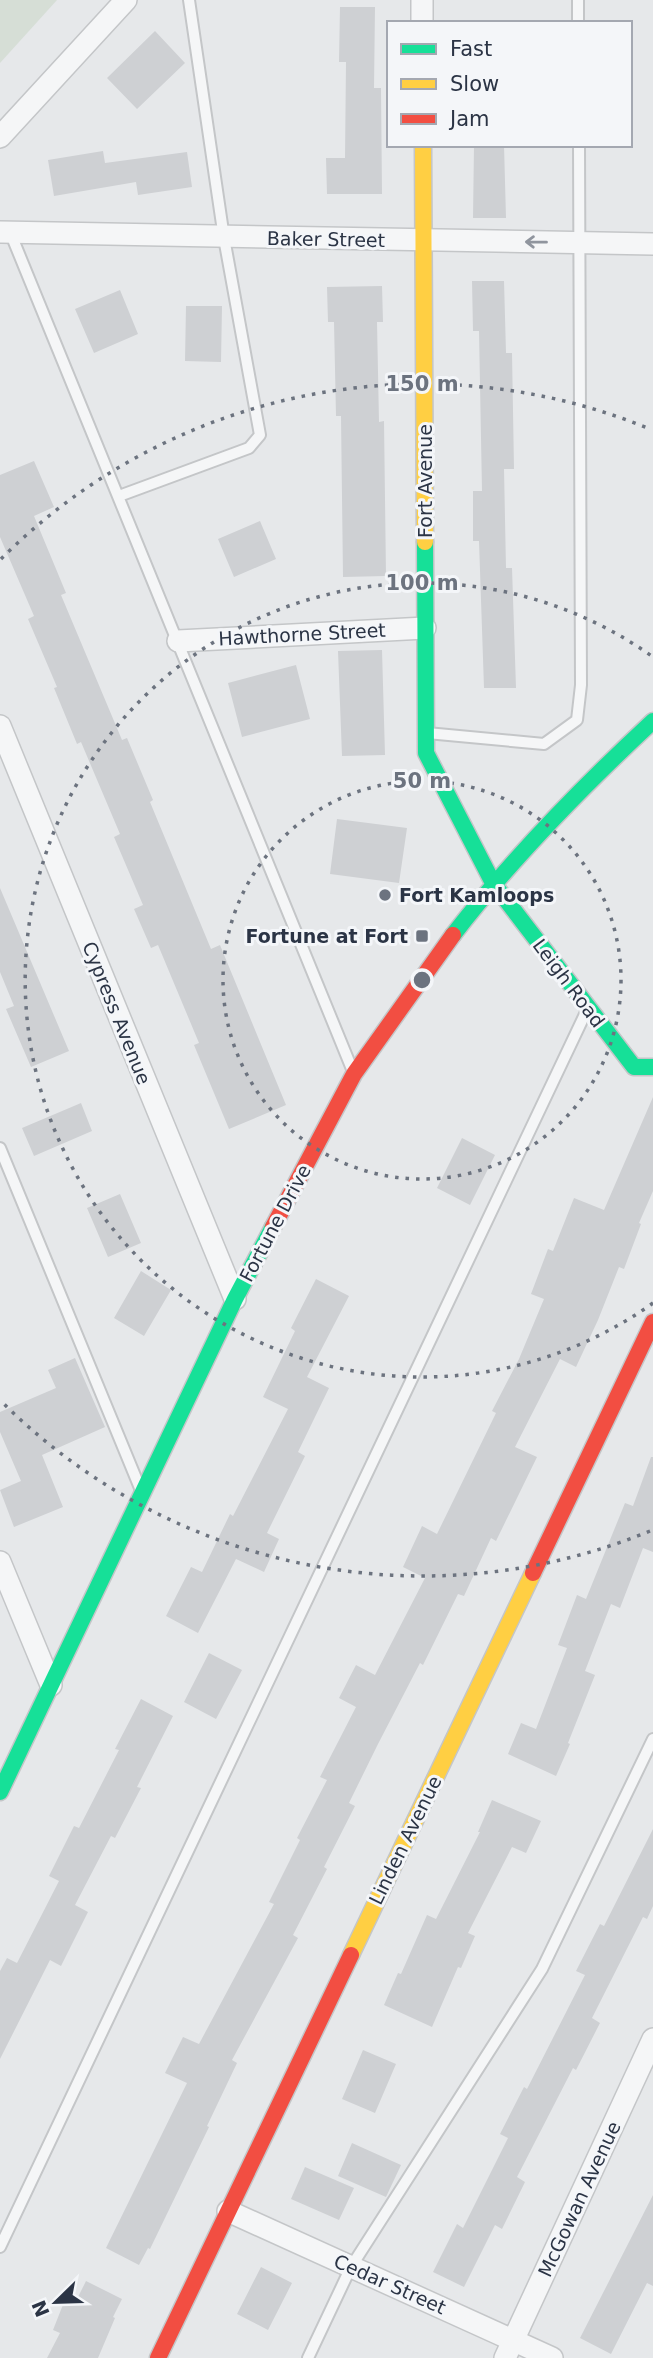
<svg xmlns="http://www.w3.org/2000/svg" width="653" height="2358" font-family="'DejaVu Sans',sans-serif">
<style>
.green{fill:#d6ded6}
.building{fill:#ced0d3}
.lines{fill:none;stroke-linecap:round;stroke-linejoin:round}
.lane-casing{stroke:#c4c6c8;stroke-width:14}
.street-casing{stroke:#c4c6c8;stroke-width:24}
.fast-casing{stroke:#c4c6c8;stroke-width:19}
.slow-casing{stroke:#c4c6c8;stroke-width:19}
.jam-casing{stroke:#c4c6c8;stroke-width:19}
.lane{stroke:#f5f6f7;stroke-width:10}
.street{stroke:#f5f6f7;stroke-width:21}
.fast{stroke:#16e098;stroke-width:16}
.slow{stroke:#ffcf43;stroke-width:16}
.jam{stroke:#f24e42;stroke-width:16}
.oneway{stroke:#90959e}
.ring{fill:none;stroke:#6c737f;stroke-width:3.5;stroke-dasharray:3.5 7}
.poi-dot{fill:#6c737f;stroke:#f4f6f9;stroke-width:2.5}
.labels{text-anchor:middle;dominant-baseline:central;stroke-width:6;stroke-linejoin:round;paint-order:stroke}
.street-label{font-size:19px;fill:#2b3445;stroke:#f4f6f9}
.poi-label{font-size:19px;font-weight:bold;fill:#2b3445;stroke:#f4f6f9;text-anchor:start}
.centre{fill:#6c737f;stroke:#f4f6f9;stroke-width:3.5}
.ring-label{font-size:21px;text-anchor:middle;font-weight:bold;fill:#6c737f;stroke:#f4f6f9;stroke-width:6;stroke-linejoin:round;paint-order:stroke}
</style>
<rect width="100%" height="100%" fill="#e6e8ea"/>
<path class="green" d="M0 0H57L0 63Z"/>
<path class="building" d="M340 7H375L374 88H381L382 194H327L326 158H345L346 62H339Z
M155 31 185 63 137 109 107 78Z
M474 145H504L506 218H473Z
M103 151 105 163 187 152 192 187 138 195 136 182 54 196 48 160Z
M472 281H504L506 353H512L514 469H504L506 568H512L516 688H484L479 541H473V491H482L479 331H473Z
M382 286 383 322H377L379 422 384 421 386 576 343 577 341 416H336L334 322H328L327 287Z
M120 290 138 334 94 353 75 309Z
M186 306H222L221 362 185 361Z
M34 461 54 507 34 516 66 593 61 595 122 740 127 738 153 800 150 802 211 949 220 945 286 1105 229 1129 194 1045 199 1043 158 945 151 948 134 909 143 905 114 837 120 834 81 742 77 744 54 688 57 687 28 619 34 616 0 537V475Z
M260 521 276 559 234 577 218 539Z
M382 650 385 755 342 756 338 651Z
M296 665 310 719 242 737 228 683Z
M337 819 407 828 399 883 330 874Z
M0 888 69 1051 31 1067 6 1009 14 1006 0 972Z
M653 1097V1191L639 1223 641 1224 624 1269 619 1267 598 1320 576 1367 560 1359 515 1447 537 1457 496 1541 491 1538 464 1596 458 1594 423 1665 420 1663 378 1744 349 1803 355 1806 324 1867 327 1869 293 1935 298 1938 232 2060 237 2063 207 2126 209 2127 150 2249 148 2248 139 2265 106 2248 187 2083 165 2073 183 2037 199 2044 274 1904 269 1902 300 1840 297 1838 327 1780 320 1777 356 1707 339 1698 356 1665 375 1675 425 1578 403 1567 422 1526 437 1534 496 1413 492 1411 519 1359 544 1299 531 1294 548 1249 553 1251 574 1198 604 1210Z
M81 1103 92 1131 34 1156 22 1128Z
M462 1138 495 1155 470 1205 437 1188Z
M120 1194 141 1243 108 1257 87 1208Z
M141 1271 171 1290 144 1336 114 1318Z
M316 1279 349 1296 307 1377 329 1388 298 1452 305 1456 267 1533 279 1539 264 1572 236 1559 198 1633 166 1616 191 1567 202 1572 230 1514 233 1516 288 1409 263 1397 295 1331 291 1328Z
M75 1358 105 1427 42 1455 63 1507 14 1527 0 1490 21 1481 0 1432V1412L56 1388 48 1370Z
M651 1457H653V1552L643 1548 620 1608 611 1604 585 1671 595 1675 568 1743 570 1744 556 1776 508 1754 521 1723 536 1729 567 1648 558 1645 577 1595 586 1599 625 1503 633 1506Z
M209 1653 242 1670 216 1719 184 1702Z
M141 1699 173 1716 137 1787 141 1788 115 1838 111 1836 75 1905 88 1912 61 1966 50 1960 0 2059V1971L7 1958 17 1963 59 1881 49 1876 74 1826 79 1828 119 1750 115 1749Z
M492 1800 541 1821 526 1853 512 1847 468 1933 475 1936 461 1968 458 1967 432 2027 384 2005 398 1973 401 1974 427 1915 436 1919 480 1832H478Z
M653 1829V1906L647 1919 643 1917 592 2018 600 2023 576 2070 573 2068 517 2177 525 2182 502 2229 495 2225 464 2287 433 2272 457 2224 463 2228 508 2138 500 2134 524 2087 527 2089 585 1975 576 1971 600 1924 604 1926Z
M363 2050 396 2064 375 2113 342 2099Z
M352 2143 401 2165 386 2197 338 2176Z
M305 2167 354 2188 339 2220 291 2199Z
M653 2195V2286L647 2283 611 2354 580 2338Z
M261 2267 292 2283 268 2330 237 2314Z
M86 2281 122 2299 113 2317 115 2318 98 2358H47L60 2333 53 2330 66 2297 76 2301Z"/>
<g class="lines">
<defs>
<path id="lane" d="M578 0V23
M10 232 352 1069
M119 496 249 448 260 435 224 238 189 0
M427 733 544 744 577 720 581 685 579 145
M0 1148 140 1488
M0 2247 587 1010
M308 2358 351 2267 542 1969 653 1739"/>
<path id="street" d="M422 0V23
M0 137 126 0
M0 232 653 244
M178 641 425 628
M0 726 235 1299
M0 1562 51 1685
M228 2211 552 2358
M505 2358 653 2039"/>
<path id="fast" d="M425 542 426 753 493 883 634 1067H653
M453 935C513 857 581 788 653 721
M0 1792 235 1299 273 1227"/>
<path id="slow" d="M423 145 425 542
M351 1955 533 1573"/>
<path id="jam" d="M273 1227 354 1074 453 935
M533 1573 653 1322
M158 2358 351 1955"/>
</defs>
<use href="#lane" class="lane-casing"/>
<use href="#street" class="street-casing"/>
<use href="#fast" class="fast-casing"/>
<use href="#slow" class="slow-casing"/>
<use href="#jam" class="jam-casing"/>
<use href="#lane" class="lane"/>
<use href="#street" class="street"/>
<use href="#fast" class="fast"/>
<use href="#slow" class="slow"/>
<use href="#jam" class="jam"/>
</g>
<defs><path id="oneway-shaft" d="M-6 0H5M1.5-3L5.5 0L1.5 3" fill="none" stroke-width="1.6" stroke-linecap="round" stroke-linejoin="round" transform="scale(1.75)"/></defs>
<use class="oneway" href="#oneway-shaft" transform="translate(536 242) rotate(-179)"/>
<g class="ring">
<circle cx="422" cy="980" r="199"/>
<path d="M653 1303A397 397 0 1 1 653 657"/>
<path d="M650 1531A596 596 0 0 1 1 1401M1 559A596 596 0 0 1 650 429"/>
</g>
<g class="poi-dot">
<circle cx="385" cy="895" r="7"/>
<rect x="415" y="929" width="14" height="14" rx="3.5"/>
</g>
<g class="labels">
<g class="street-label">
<text transform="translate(326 239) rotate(1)">Baker Street</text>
<text transform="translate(425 481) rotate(-90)">Fort Avenue</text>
<text transform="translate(302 634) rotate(-3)">Hawthorne Street</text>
<text transform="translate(569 983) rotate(53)">Leigh Road</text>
<text transform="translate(117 1013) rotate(68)">Cypress Avenue</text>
<text transform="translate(275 1223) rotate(-62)">Fortune Drive</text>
<text transform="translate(405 1840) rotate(-64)">Linden Avenue</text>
<text transform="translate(579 2199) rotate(-65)">McGowan Avenue</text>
<text transform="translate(390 2284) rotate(24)">Cedar Street</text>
</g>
<g class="poi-label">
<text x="399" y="895">Fort Kamloops</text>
<text x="408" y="936" text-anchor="end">Fortune at Fort</text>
</g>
</g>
<circle cx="422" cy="980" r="10" class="centre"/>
<g class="ring-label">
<text x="422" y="391">150 m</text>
<text x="422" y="590">100 m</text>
<text x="422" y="788">50 m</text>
</g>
<rect x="387" y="21" width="245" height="126" fill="#f4f6f9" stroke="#a4a8b1" stroke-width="2"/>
<rect x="401" y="44" width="35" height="10" fill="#16e098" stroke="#a4a8b1" stroke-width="2"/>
<text x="450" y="56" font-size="21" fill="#2b3445">Fast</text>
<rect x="401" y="79" width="35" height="10" fill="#ffcf43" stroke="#a4a8b1" stroke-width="2"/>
<text x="450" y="91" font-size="21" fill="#2b3445">Slow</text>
<rect x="401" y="114" width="35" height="10" fill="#f24e42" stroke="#a4a8b1" stroke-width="2"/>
<text x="450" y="126" font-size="21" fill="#2b3445">Jam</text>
<g transform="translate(56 2302) rotate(247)" stroke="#f4f6f9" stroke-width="5" paint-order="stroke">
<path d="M0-5L12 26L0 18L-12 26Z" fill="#2b3445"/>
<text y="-10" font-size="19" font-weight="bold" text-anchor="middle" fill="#2b3445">N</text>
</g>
</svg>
